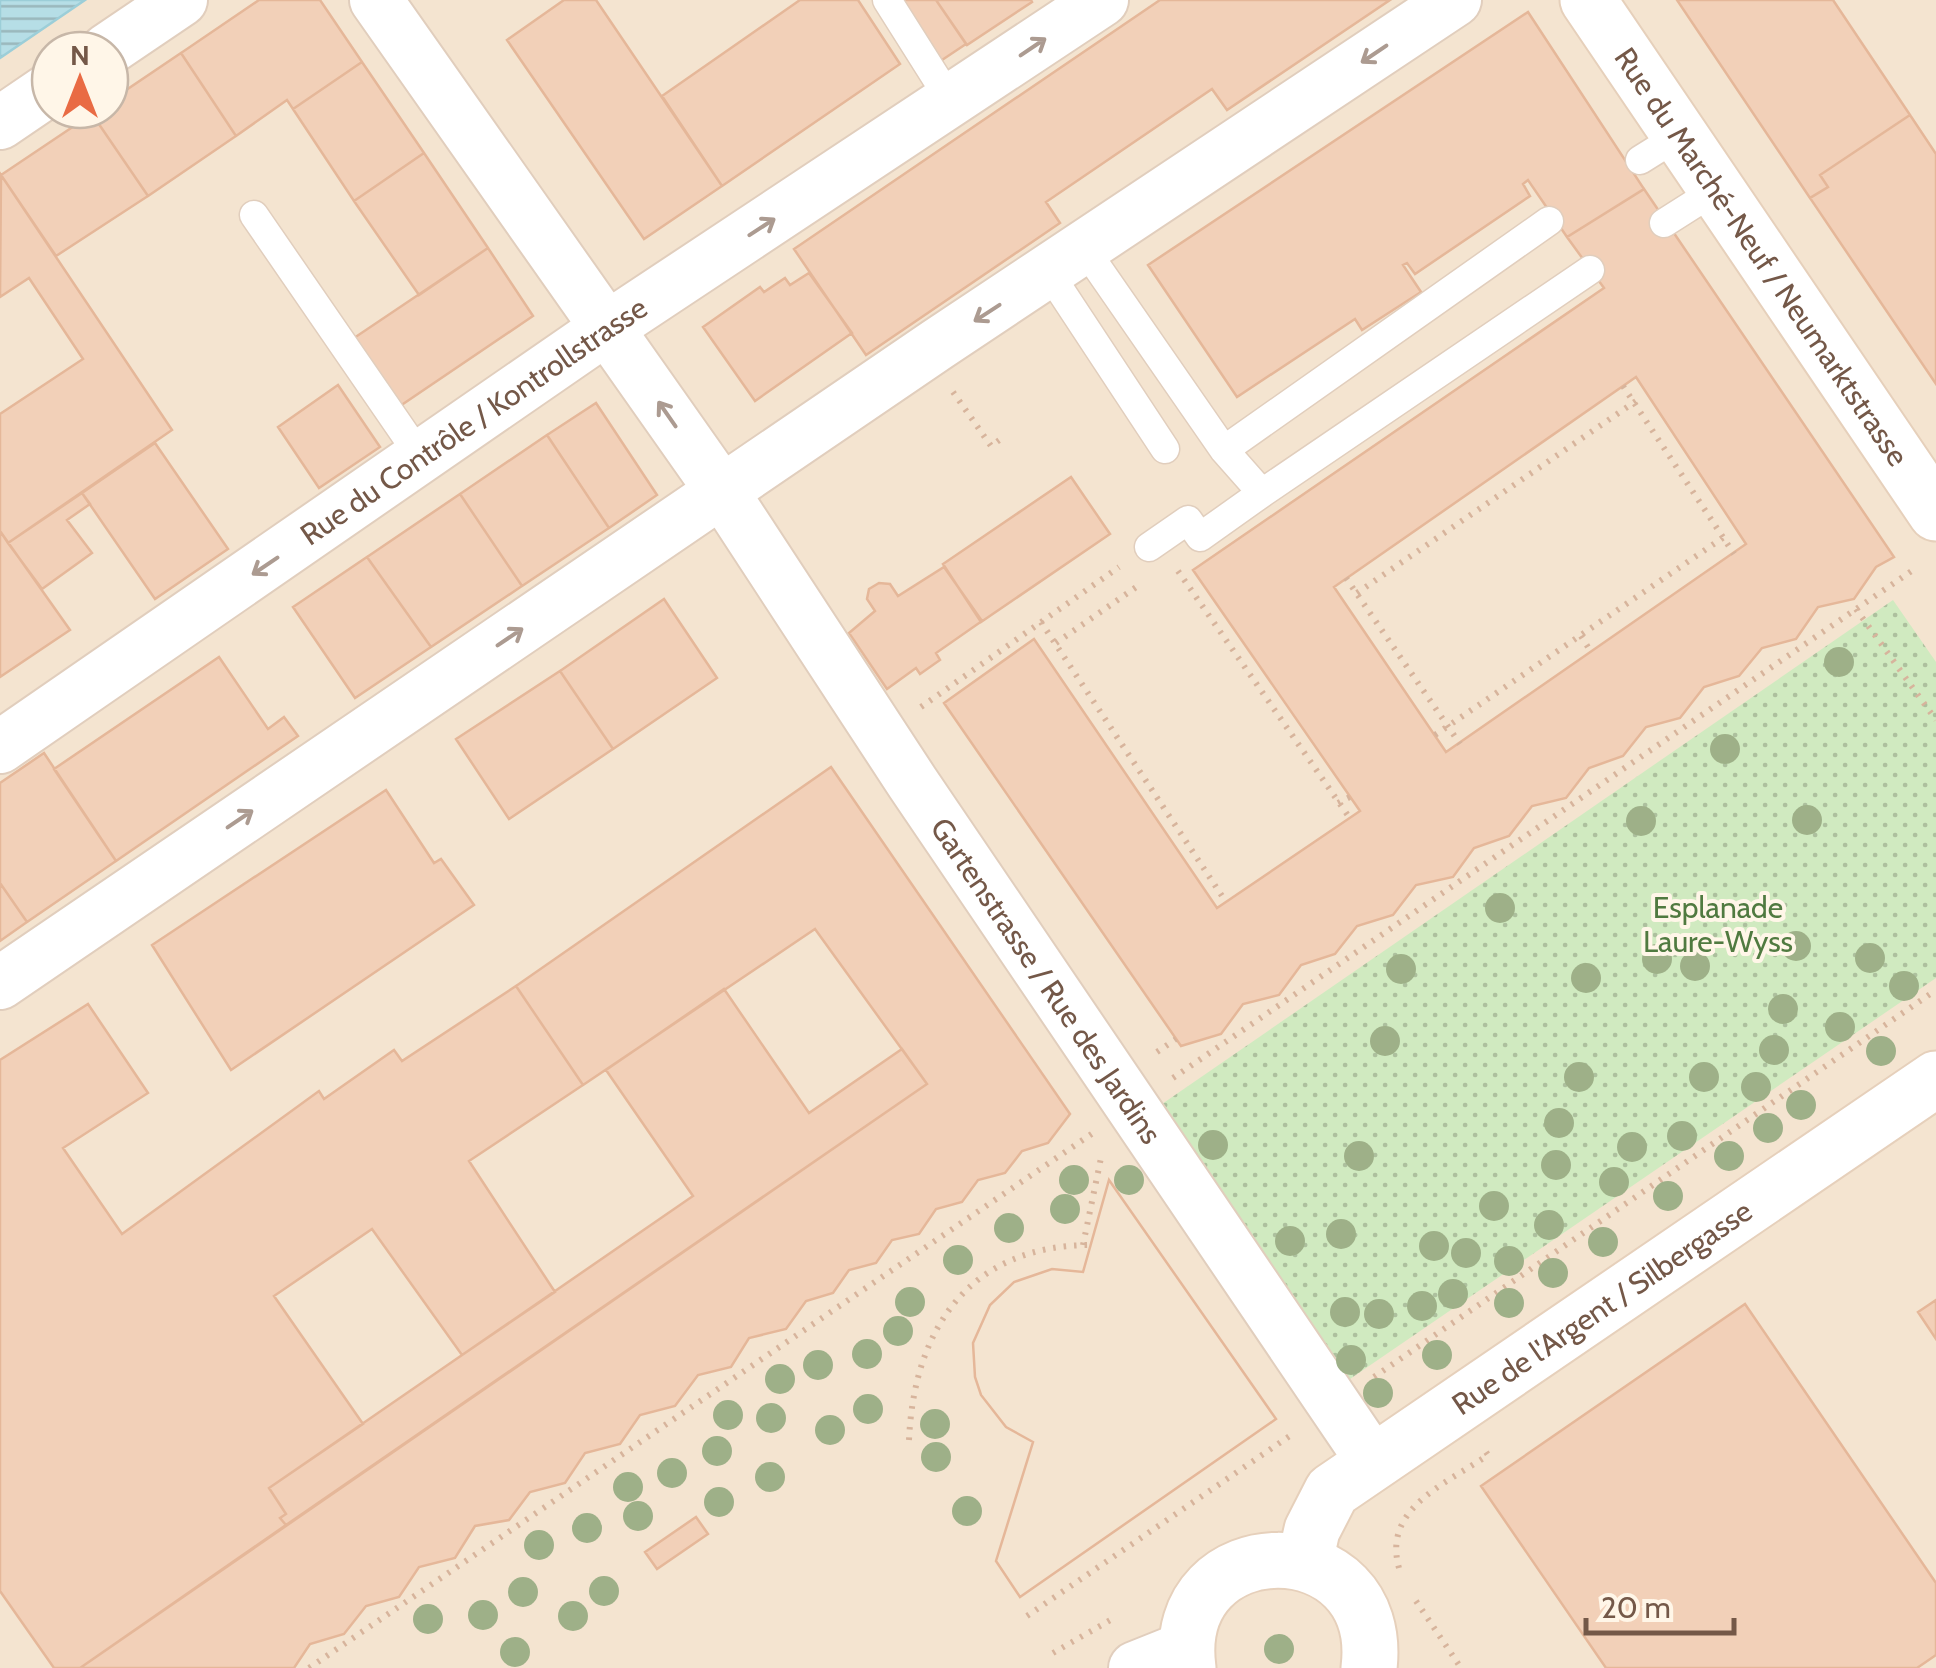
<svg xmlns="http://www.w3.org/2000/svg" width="1936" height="1668" font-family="Cabin,sans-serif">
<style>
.residential{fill:#f4e4d0;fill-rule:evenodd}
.park{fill:url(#park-dots)}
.water{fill:url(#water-rules);stroke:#9cced8;stroke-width:2.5}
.building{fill:#f2d0b8;stroke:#e5b799;stroke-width:2.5;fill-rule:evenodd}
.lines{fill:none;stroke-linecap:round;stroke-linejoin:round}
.lane-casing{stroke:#e1cebd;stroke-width:31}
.street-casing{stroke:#e1cebd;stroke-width:56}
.secondary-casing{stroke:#e6d0bb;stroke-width:59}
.path{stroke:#d7b49c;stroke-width:6;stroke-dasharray:2.5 8;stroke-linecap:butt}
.lane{stroke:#fff;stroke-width:28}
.street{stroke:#fff;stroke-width:52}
.secondary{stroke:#fff;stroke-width:55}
.tree{fill:#9eb088}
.oneway{stroke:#ac9b91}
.labels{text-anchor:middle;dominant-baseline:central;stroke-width:8;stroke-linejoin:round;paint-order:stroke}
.street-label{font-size:30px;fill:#745848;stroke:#fff6e8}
.park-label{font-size:30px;fill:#507a40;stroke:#fff6e8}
</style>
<defs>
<pattern id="park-dots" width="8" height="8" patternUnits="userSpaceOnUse" patternTransform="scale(2.5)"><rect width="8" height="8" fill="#d0eac0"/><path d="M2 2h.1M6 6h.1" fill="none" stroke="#adc09e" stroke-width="1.8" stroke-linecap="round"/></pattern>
<pattern id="water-rules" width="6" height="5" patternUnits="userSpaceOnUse" patternTransform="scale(2.5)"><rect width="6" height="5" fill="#b6dee6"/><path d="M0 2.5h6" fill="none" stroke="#99b7bc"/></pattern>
</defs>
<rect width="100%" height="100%" fill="#fdf2e1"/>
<path class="residential" d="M85 0H1936V1668H0V58ZM50 50H110V110H50Z"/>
<path class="park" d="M1893 600 1936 662V978L1350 1379 1162 1104Z"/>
<path class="water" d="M0 0H85L0 58Z"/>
<path class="building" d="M259 0H320L362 62 293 109 287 100 236 136 181 53Z
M564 0H596L722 186 644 239 507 40Z
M800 0H858L900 64 722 186 662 96Z
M902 0H936L966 44 939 62Z
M936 0H1031L1032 2 967 45Z
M1160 0H1390L1227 110 1212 89 1046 202 1060 223 866 355 794 249Z
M1677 0H1833L1910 115 1820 175 1828 187 1810 198Z
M1528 12 1644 189 1567 237 1528 180 1523 184 1530 196 1415 274 1407 263 1403 265 1421 292 1362 330 1355 319 1237 397 1148 265Z
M181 53 236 136 148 196 92 114 110 110V101Z
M362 62 424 153 354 201 293 109Z
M92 114 148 196 56 256 1 175Z
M1910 115 1936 154V384L1810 198 1828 187 1820 175Z
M424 153 488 248 419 295 354 201Z
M1 175 172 430 8 543 0 531V414L83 359 29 278 0 297Z
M1644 189 1894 557 1876 567 1854 599 1818 607 1796 639 1762 648 1739 676 1704 687 1680 718 1646 727 1623 756 1589 768 1566 798 1532 806 1509 836 1474 848 1453 877 1416 885 1393 915 1357 926 1335 954 1301 965 1279 995 1243 1004 1221 1034 1181 1046 944 703 1034 639 1217 908 1360 811 1193 570 1604 288 1567 237ZM1636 377 1746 544 1446 752 1334 587Z
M488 248 533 316 400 406 354 338Z
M809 273 852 333 755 401 703 327 760 287 764 292 785 278 790 285Z
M338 385 380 447 319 488 278 427Z
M596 403 657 495 609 528 547 435Z
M547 435 609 528 522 586 460 494Z
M155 443 228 549 155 599 82 493Z
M1071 477 1110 534 981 622 943 564Z
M82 493 90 504 67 520 92 553 42 589 8 543Z
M460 494 522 586 431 647 367 557Z
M0 531 70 630 0 677Z
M367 557 431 647 355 698 293 607Z
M944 567 982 621 936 653 940 660 920 674 916 668 887 689 849 633 875 611 867 599 869 589 879 583 890 584 898 596Z
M664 599 717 678 613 749 560 671Z
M219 657 268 729 284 717 298 736 116 861 54 769Z
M560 671 613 749 509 819 456 739Z
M44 753 116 861 27 922 0 883V783Z
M831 767 1070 1114 1048 1143 1022 1151 1005 1173 978 1180 962 1202 936 1209 919 1234 892 1240 876 1263 849 1270 833 1293 806 1301 786 1329 749 1338 731 1367 698 1375 675 1406 640 1415 620 1444 585 1453 565 1483 530 1492 509 1520 475 1526 455 1558 419 1567 399 1597 366 1606 344 1634 310 1644 294 1668H80L927 1084 815 929 583 1085 516 986Z
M386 790 434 863 441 859 474 905 231 1070 152 945Z
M0 883 27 922 0 941Z
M516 986 583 1085 469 1161 555 1292 462 1355 372 1229 274 1296 363 1424 269 1488 286 1514 280 1518 286 1525 80 1668H54L0 1591V1060L88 1004 148 1093 63 1148 122 1234 319 1091 324 1099 394 1050 402 1061Z
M724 989 809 1113 902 1049 927 1084 286 1525 280 1518 286 1514 269 1488 693 1196 606 1070Z
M1109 1180 1276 1419 1020 1597 996 1561 1033 1442 1006 1427 981 1395 975 1377 973 1343 990 1305 1014 1282 1052 1269 1083 1272Z
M1109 1180 1276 1419 1020 1597 996 1561 1033 1442 1006 1427 981 1395 975 1377 973 1343 990 1305 1014 1282 1052 1269 1083 1272Z
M1936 1300V1339L1918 1312Z
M1745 1304 1936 1583V1655L1917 1668H1606L1481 1486Z
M696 1517 708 1534 657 1569 645 1552Z"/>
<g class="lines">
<defs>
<path id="lane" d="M887 0 952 103
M1640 160 1680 135
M254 215 422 459
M1664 223 1716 190
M1084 248 1224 450 1262 493 1590 270
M1049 273 1165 449
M1224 450 1549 221
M1149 547 1188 520 1200 537 1262 493"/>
<g id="street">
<path id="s1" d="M376 0 723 493 912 782 1373 1462"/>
<path d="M107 50 181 0"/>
<path d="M0 123 50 89"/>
<path id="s2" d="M0 747 607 328 1102 0"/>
<path d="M0 983 938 344 1455 0"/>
<path d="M1135 1668 1185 1648"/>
</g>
<g id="secondary">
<path id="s3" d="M1588 0 1936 513"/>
<path id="s4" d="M1305 1561 1312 1530 1332 1491 1936 1079"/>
<path d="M1188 1668C1169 1525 1386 1524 1369 1668"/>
</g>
</defs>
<use href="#lane" class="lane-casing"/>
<use href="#street" class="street-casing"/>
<use href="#secondary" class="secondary-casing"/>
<path class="path" d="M1623 386 1734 554
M953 392 991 446 1005 436
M1178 571 1349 817
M1346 578 1460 744
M1357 593 1636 401
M1856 609 1936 720
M1041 622 1226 902
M1581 636 1591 652
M1056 643 1142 583
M921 707 1119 567
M1435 735 1724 537
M1338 803 1350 797
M1157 1052 1176 1039
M1173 1078 1913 570
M1083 1245 1102 1153
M1374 1377 1936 990
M909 1440C914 1328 970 1245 1091 1245
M1399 1568C1382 1508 1446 1484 1488 1455L1484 1449
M1416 1601 1461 1668
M1027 1616 1294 1433
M1053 1653 1112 1619
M309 1668 1093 1133"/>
<use href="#lane" class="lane"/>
<use href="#street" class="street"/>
<use href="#secondary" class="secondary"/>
</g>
<g class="tree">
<circle cx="1839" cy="662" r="15"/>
<circle cx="1725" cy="749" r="15"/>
<circle cx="1807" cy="820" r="15"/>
<circle cx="1641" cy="821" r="15"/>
<circle cx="1500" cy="908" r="15"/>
<circle cx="1796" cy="946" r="15"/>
<circle cx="1870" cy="958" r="15"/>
<circle cx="1657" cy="959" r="15"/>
<circle cx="1695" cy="966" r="15"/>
<circle cx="1401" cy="969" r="15"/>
<circle cx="1586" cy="978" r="15"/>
<circle cx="1904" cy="986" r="15"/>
<circle cx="1783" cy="1009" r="15"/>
<circle cx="1840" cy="1027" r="15"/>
<circle cx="1385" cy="1041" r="15"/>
<circle cx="1774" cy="1050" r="15"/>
<circle cx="1881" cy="1051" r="15"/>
<circle cx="1579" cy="1077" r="15"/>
<circle cx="1704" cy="1077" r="15"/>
<circle cx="1756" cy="1087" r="15"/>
<circle cx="1801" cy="1105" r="15"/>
<circle cx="1559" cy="1123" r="15"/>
<circle cx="1768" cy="1128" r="15"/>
<circle cx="1682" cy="1136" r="15"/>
<circle cx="1213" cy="1145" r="15"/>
<circle cx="1632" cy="1147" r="15"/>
<circle cx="1359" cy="1156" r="15"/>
<circle cx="1729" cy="1156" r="15"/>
<circle cx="1556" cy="1165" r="15"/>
<circle cx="1074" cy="1180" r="15"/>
<circle cx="1129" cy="1180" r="15"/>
<circle cx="1614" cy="1182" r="15"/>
<circle cx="1668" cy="1196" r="15"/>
<circle cx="1494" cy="1206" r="15"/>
<circle cx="1065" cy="1209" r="15"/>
<circle cx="1549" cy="1225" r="15"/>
<circle cx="1009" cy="1228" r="15"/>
<circle cx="1341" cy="1234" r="15"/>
<circle cx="1290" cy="1241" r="15"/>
<circle cx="1603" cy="1242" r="15"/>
<circle cx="1434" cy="1246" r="15"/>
<circle cx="1466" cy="1253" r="15"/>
<circle cx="958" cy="1260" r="15"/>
<circle cx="1509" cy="1261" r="15"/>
<circle cx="1553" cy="1273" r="15"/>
<circle cx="1453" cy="1294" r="15"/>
<circle cx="910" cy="1302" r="15"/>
<circle cx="1509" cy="1303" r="15"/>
<circle cx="1422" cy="1306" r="15"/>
<circle cx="1345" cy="1312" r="15"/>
<circle cx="1379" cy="1314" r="15"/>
<circle cx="898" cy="1331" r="15"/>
<circle cx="867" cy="1354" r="15"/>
<circle cx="1437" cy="1355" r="15"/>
<circle cx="1351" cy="1360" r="15"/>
<circle cx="818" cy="1365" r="15"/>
<circle cx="780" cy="1379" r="15"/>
<circle cx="1378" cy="1393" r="15"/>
<circle cx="868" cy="1409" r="15"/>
<circle cx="728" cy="1415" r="15"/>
<circle cx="771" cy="1418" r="15"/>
<circle cx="935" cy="1424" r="15"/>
<circle cx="830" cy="1430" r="15"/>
<circle cx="717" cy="1451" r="15"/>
<circle cx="936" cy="1457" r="15"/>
<circle cx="672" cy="1473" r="15"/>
<circle cx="770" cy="1477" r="15"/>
<circle cx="628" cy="1487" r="15"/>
<circle cx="719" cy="1502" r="15"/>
<circle cx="967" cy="1511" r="15"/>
<circle cx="638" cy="1516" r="15"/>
<circle cx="587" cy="1528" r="15"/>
<circle cx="539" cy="1545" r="15"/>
<circle cx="604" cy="1591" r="15"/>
<circle cx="523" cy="1592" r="15"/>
<circle cx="483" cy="1615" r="15"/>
<circle cx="573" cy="1616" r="15"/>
<circle cx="428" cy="1619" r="15"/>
<circle cx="1279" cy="1649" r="15"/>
<circle cx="515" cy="1652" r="15"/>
</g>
<defs><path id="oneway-shaft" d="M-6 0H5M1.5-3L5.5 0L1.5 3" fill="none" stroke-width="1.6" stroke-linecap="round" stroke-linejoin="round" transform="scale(2.5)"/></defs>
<g class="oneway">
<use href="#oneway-shaft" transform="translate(1033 47) rotate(-34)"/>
<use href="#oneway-shaft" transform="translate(1374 54) rotate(146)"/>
<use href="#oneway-shaft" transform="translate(762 227) rotate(-33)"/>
<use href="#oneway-shaft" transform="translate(987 313) rotate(147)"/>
<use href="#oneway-shaft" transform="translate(667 414) rotate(-125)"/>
<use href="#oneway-shaft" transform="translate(265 566) rotate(146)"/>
<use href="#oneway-shaft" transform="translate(510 637) rotate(-34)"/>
<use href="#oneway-shaft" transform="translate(240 819) rotate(-34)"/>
</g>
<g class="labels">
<g class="street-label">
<text stroke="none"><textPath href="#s3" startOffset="310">Rue du Marché-Neuf / Neumarktstrasse</textPath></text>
<text stroke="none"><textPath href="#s2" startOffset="575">Rue du Contrôle / Kontrollstrasse</textPath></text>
<text stroke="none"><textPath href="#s1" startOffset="1188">Gartenstrasse / Rue des Jardins</textPath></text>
<text stroke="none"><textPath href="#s4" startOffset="402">Rue de l'Argent / Silbergasse</textPath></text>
</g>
<g class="park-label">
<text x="1718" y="907">Esplanade<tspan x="1718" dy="34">Laure-Wyss</tspan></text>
</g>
</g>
<g transform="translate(80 80)"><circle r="48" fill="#fff6e8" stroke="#c7b7a8" stroke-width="2.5"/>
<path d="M0-8L18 38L0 25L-18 38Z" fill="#e96b44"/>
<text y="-15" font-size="28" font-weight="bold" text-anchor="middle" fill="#745848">N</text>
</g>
<path d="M1586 1618v15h148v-15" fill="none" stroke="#745848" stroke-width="5"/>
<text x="1601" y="1618" font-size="30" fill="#745848" stroke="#fff6e8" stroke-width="8" paint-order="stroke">20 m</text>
</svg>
